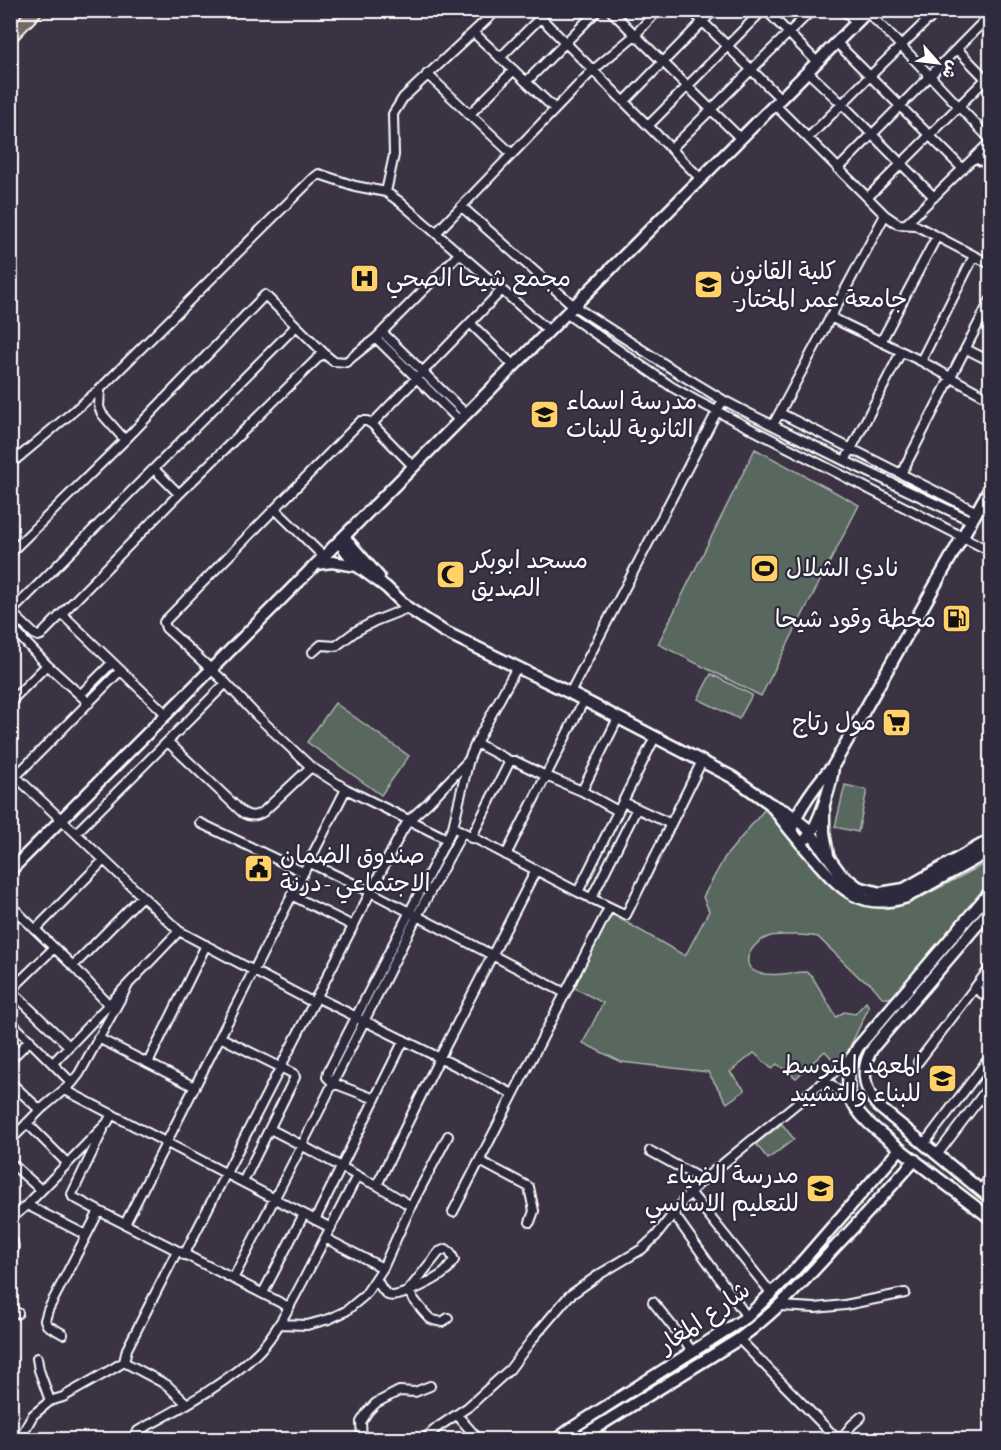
<svg xmlns="http://www.w3.org/2000/svg" width="1001" height="1450" font-family="Caveat,'Playpen Sans Arabic',sans-serif">
<style>
.green{fill:#59685f;stroke:#acb4af;stroke-width:1.5}
.lines{fill:none;stroke-linecap:round;stroke-linejoin:round}
.street-casing{stroke:#fff;stroke-width:12}
.secondary-casing{stroke:#fff;stroke-width:15}
.primary-casing{stroke:#fff;stroke-width:16}
.street{stroke:#2f2a3d;stroke-width:8}
.secondary{stroke:#2f2a3d;stroke-width:10}
.primary{stroke:#766964;stroke-width:12}
.labels{text-anchor:middle;dominant-baseline:central;stroke-width:4.5;stroke-linejoin:round;paint-order:stroke}
.poi-label{font-size:24px;fill:#fff;stroke:#2f2a3d;text-anchor:start}
.street-label{font-size:24px;fill:#fff;stroke:#2f2a3d}
</style>
<rect width="100%" height="100%" fill="#3b3343"/>
<filter id="ink" filterUnits="userSpaceOnUse"><feTurbulence type="fractalNoise" baseFrequency=".0167" numOctaves="2"/><feDisplacementMap in="SourceGraphic" scale="12" xChannelSelector="R" yChannelSelector="G"/><feConvolveMatrix kernelMatrix="1 2 1 2 8 2 1 2 1" color-interpolation-filters="sRGB"/></filter>
<g filter="url(#ink)">
<path class="green" d="M755 449 859 505 761 696 658 644Z
M711 674 752 695 739 719 698 699Z
M335 703 409 756 381 795 307 742Z
M845 785 867 790 858 832 835 827Z
M764 810 781 822 819 870 882 906 897 907 918 899 990 861V886L897 994C881 1004 882 995 873 986 870 982 865 980 860 978L818 937C809 935 780 934 771 936 751 941 734 970 764 974 778 976 793 972 806 972L812 976 836 1017 844 1012 855 1014 866 1002 869 1007 846 1055 835 1062 825 1051 796 1078 777 1064 772 1069 754 1053 730 1072 745 1090 727 1103 708 1072 621 1062 583 1043 603 1003 573 987 610 913 685 956 709 911 703 897 725 857Z
M782 1124 794 1139 768 1159 756 1144Z"/>
<g class="lines">
<defs>
<path id="street" d="M533 10 701 179
M610 10 741 139
M691 10 781 99
M766 10 817 62
M844 10 857 23
M921 10 929 20
M867 12C910 53 949 97 990 139
M474 33 555 109
M837 43 963 169
M957 49 990 83
M500 58 548 10
M808 72 842 104 934 197
M427 74 512 154
M526 82 598 10
M624 102 714 10
M775 105 885 215 898 224 915 225 990 264
M469 115 514 70
M648 126 763 10
M808 138 870 76 938 10
M671 149 812 10
M975 158 990 165
M838 169 990 15
M386 192 394 155 393 114 403 98 497 10
M868 197 990 75
M462 207 574 306 680 374 723 400 748 413 845 461 972 521
M906 224 990 142
M436 233 592 71 635 35 658 10
M567 314 672 387 695 400 990 551
M830 317 921 361 990 399
M470 323 514 366
M382 332 466 414
M376 338 460 421
M881 342 937 236
M966 349 990 361
M921 361 974 256
M100 389 99 407 102 414 125 440
M780 413 977 512
M372 424 502 290
M773 425 885 215
M845 461 901 352
M10 470 13 462 100 389 311 180 319 174 355 186 386 192 400 202 549 331
M155 470 179 494
M901 474 990 301
M275 509 324 557
M10 553 125 440 265 295 328 357 333 361 346 362 376 338 460 253
M11 612 34 634 38 636 41 635 179 494 323 353
M10 613 296 326
M62 614 167 715
M10 626 47 665 89 703
M313 652 321 645 336 646 356 631 375 621 408 608
M570 693 723 400
M80 695 112 663
M10 702 47 665
M168 742 242 812C249 817 255 817 263 812L311 767
M476 743 510 761H515L546 776 582 791 618 811
M10 771 179 931 314 1003
M10 782 120 671
M346 789 311 767 256 715 226 683 166 628 164 622 361 421H367L372 424 414 467
M582 791 618 718
M623 802 671 824
M200 823 303 872
M453 827 578 892 626 915 702 761
M76 833 226 683
M471 838 510 761
M506 855 584 700
M308 862 371 892 565 993
M578 892 655 737
M291 895 353 926
M591 899 637 808
M10 905 73 966 109 1005
M10 919 18 912
M36 929 104 860
M73 966 142 896
M975 988 990 1000
M10 990 69 1046
M11 990 54 948
M316 997 513 1094
M10 1021 72 1083
M220 1037 294 1074 295 1077 243 1182
M98 1038 195 1087
M10 1060 30 1040
M918 1062 990 968
M53 1063 179 931
M148 1063 206 945
M10 1082 40 1110
M823 1082 832 1085 852 1104
M65 1090 331 1228
M375 1099 333 1083 417 916 462 833
M27 1123 67 1163
M270 1129 303 1146 367 1181 377 1185 411 1206
M10 1141 40 1110 72 1083 79 1074 128 985
M924 1144 990 1057
M650 1151 703 1180
M937 1155 990 1085
M480 1161 529 1187 534 1211 530 1222
M10 1162 41 1190
M377 1185 440 1057 536 870
M981 1190 990 1177
M690 1192 772 1294
M27 1205 86 1235
M99 1211 73 1197 72 1194 103 1130
M453 1212 609 908
M673 1213 747 1317
M10 1219 27 1205 107 1123 112 1114
M315 1220 404 1040
M125 1224 346 789 447 839
M10 1236C15 1244 15 1249 10 1258
M325 1238 383 1268
M177 1251 127 1349 124 1362 167 1385 187 1404
M184 1255 402 831 409 820 428 803 469 760
M233 1279C266 1214 301 1149 333 1083L327 1077 328 1072 453 827 469 759 476 743 517 667
M377 1280C379 1284 383 1292 388 1295 397 1300 437 1279 445 1272 448 1269 451 1264 454 1260L450 1252 446 1249 439 1252 408 1291C410 1295 427 1317 431 1319 435 1321 438 1321 442 1322L448 1318
M263 1293 304 1214
M653 1302 693 1352
M780 1306 815 1308 845 1305 905 1293
M10 1310 18 1313
M279 1324 307 1325 329 1319 346 1311 365 1295 383 1268 411 1206 448 1136
M63 1334 47 1325 45 1320 48 1310 99 1211 289 1307
M739 1339 838 1440
M37 1358 39 1370 50 1401
M457 1415 479 1440
M19 1440 33 1415 50 1401 63 1397 114 1368 124 1362
M135 1440 134 1437 138 1431C180 1408 226 1385 259 1351 278 1331 290 1305 303 1281 321 1246 339 1211 357 1176
M362 1440 361 1422 368 1411 376 1403 399 1391 415 1392 430 1386
M423 1440 438 1427 468 1407 510 1369 534 1337 569 1296 600 1274 642 1249 656 1236 690 1192 703 1180 823 1082 853 1055
M840 1440 852 1425 861 1417"/>
<path id="secondary" d="M344 537 379 577
M339 542 357 566 386 587 408 608 443 631 570 693 732 777 769 803 787 812 807 828 840 873 858 887 880 893 904 889 990 840
M316 564 332 562 357 566
M771 805C784 823 798 840 812 856 840 889 861 912 907 897L990 851
M824 808V832L828 855
M791 831C796 811 819 780 833 766L990 488
M807 838C819 825 832 784 833 766
M10 871 869 10
M990 892 858 1047C847 1066 844 1088 856 1108 864 1121 877 1130 889 1140 922 1167 957 1192 990 1218
M990 910 874 1046C860 1066 862 1089 879 1107L990 1198
M556 1440 572 1428 747 1317 793 1272 900 1149
M576 1440 739 1339C776 1312 805 1280 836 1246 863 1218 889 1189 915 1160"/>
<path id="primary" d="M10 37 36 10"/>
</defs>
<use href="#street" class="street-casing"/>
<use href="#secondary" class="secondary-casing"/>
<use href="#primary" class="primary-casing"/>
<use href="#street" class="street"/>
<use href="#secondary" class="secondary"/>
<use href="#primary" class="primary"/>
</g>
</g>
<defs>
<symbol id="hospital-square" viewBox="-11 -11 22 22"><rect x="-9" y="-9" width="18" height="18" rx="4" fill="#ffd166" stroke="#2f2a3d"/><path d="M-5-5h3v3.5h4V-5h3V5h-3V1.5h-4V5h-3Z" fill="#111"/></symbol>
<symbol id="university-square" viewBox="-11 -11 22 22"><rect x="-9" y="-9" width="18" height="18" rx="4" fill="#ffd166" stroke="#2f2a3d"/><path d="M0-5L7-2L0 1L-7-2ZM-4 1L0 2.5L4 1V4Q0 6-4 4Z" fill="#111"/></symbol>
<symbol id="school-square" viewBox="-11 -11 22 22"><rect x="-9" y="-9" width="18" height="18" rx="4" fill="#ffd166" stroke="#2f2a3d"/><path d="M0-5L7-2L0 1L-7-2ZM-4 1L0 2.5L4 1V4Q0 6-4 4Z" fill="#111"/></symbol>
<symbol id="stadium-square" viewBox="-11 -11 22 22"><rect x="-9" y="-9" width="18" height="18" rx="4" fill="#ffd166" stroke="#2f2a3d"/><path d="M0-5a6.5 5 0 1 0 0 10a6.5 5 0 1 0 0-10ZM-3.5-1.8h7v3.6h-7Z" fill="#111"/></symbol>
<symbol id="mosque-square" viewBox="-11 -11 22 22"><rect x="-9" y="-9" width="18" height="18" rx="4" fill="#ffd166" stroke="#2f2a3d"/><path d="M3.5-4.9A6 6 0 1 0 3.5 4.9A5 5 0 1 1 3.5-4.9Z" fill="#111"/></symbol>
<symbol id="fuel-square" viewBox="-11 -11 22 22"><rect x="-9" y="-9" width="18" height="18" rx="4" fill="#ffd166" stroke="#2f2a3d"/><path d="M-5.5-6h7V0h2V4h1.3V-2.5L3-4.5l.8-.8L6-3V5H2.5V1h-1V6h-7ZM-4.2-4.7v3.2H.2V-4.7Z" fill="#111"/></symbol>
<symbol id="supermarket-square" viewBox="-11 -11 22 22"><rect x="-9" y="-9" width="18" height="18" rx="4" fill="#ffd166" stroke="#2f2a3d"/><path d="M-6-5.5h2.5l.6 2H6L4.5 2H-2.5L-4.4-4H-6ZM-1.5 3.2a1.3 1.3 0 1 0 .1 0ZM3 3.2a1.3 1.3 0 1 0 .1 0Z" fill="#111"/></symbol>
<symbol id="civic-square" viewBox="-11 -11 22 22"><rect x="-9" y="-9" width="18" height="18" rx="4" fill="#ffd166" stroke="#2f2a3d"/><path d="M-.6-6.5H3V-4.5H.6V-3L4-1V1h2V6H-6V1h2V-1L-.6-3ZM-1.2 2.5V6h2.4V2.5Z" fill="#111"/></symbol>
</defs>
<g fill-rule="evenodd">
<use href="#hospital-square" x="348" y="262" width="33" height="33"/>
<use href="#university-square" x="692" y="268" width="33" height="33"/>
<use href="#school-square" x="528" y="398" width="33" height="33"/>
<use href="#stadium-square" x="748" y="552" width="33" height="33"/>
<use href="#mosque-square" x="434" y="558" width="33" height="33"/>
<use href="#fuel-square" x="940" y="602" width="33" height="33"/>
<use href="#supermarket-square" x="880" y="706" width="33" height="33"/>
<use href="#civic-square" x="242" y="852" width="33" height="33"/>
<use href="#university-square" x="926" y="1062" width="33" height="33"/>
<use href="#school-square" x="804" y="1172" width="33" height="33"/>
</g>
<g class="labels">
<g class="poi-label">
<text x="730" y="271">كلية القانون<tspan x="730" dy="28">-جامعة عمر المختار</tspan></text>
<text x="386" y="278">مجمع شيحا الصحي</text>
<text x="566" y="401">مدرسة اسماء<tspan x="566" dy="28">الثانوية للبنات</tspan></text>
<text x="471" y="560">مسجد ابوبكر<tspan x="471" dy="28">الصديق</tspan></text>
<text x="786" y="568">نادي الشلال</text>
<text x="936" y="619" text-anchor="end">محطة وقود شيحا</text>
<text x="876" y="722" text-anchor="end">مول رتاج</text>
<text x="280" y="855">صندوق الضمان<tspan x="280" dy="28">الاجتماعي -درنة</tspan></text>
<text x="921" y="1065" text-anchor="end">المعهد المتوسط<tspan x="921" dy="28">للبناء والتشييد</tspan></text>
<text x="799" y="1175" text-anchor="end">مدرسة الضياء<tspan x="799" dy="28">للتعليم الاساسي</tspan></text>
</g>
<g class="street-label">
<text transform="translate(704 1317) rotate(-35)">شارع المغار</text>
</g>
</g>
<rect width="1001" height="1450" fill="none" stroke="#2f2a3d" stroke-width="36"/>
<rect x="18" y="18" width="965" height="1414" fill="none" stroke="#fff" stroke-width="2" filter="url(#ink)"/>
<g transform="translate(938 63) rotate(118)" stroke="#2f2a3d" stroke-width="4.5" paint-order="stroke">
<path d="M0-4.5L10 22L0 15L-10 22Z" fill="#ffffff"/>
<text y="-9" font-size="16" font-weight="bold" text-anchor="middle" fill="#ffffff">ش</text>
</g>
</svg>
